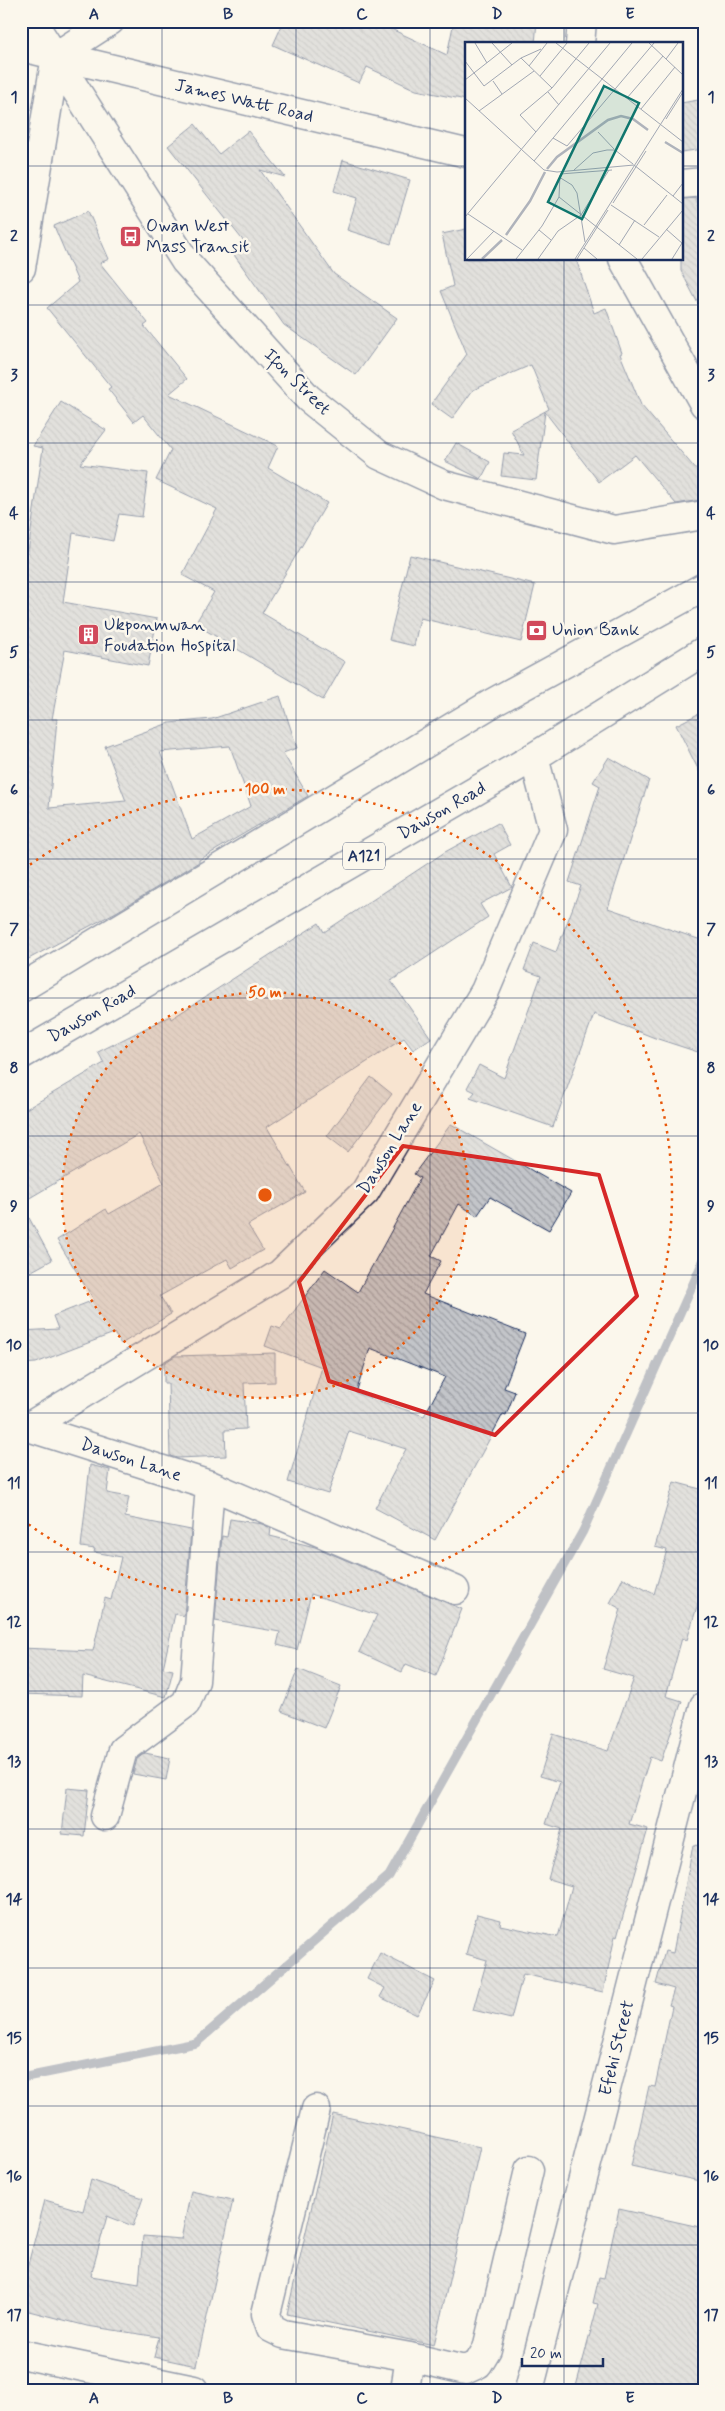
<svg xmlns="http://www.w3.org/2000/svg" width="725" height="2411" font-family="Mynerve,sans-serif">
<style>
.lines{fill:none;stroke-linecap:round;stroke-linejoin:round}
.stream{stroke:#747e96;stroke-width:9}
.building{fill:url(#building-back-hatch);stroke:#1b2f5e;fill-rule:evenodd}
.minor-casing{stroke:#1b2f5e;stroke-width:31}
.highway-casing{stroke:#1b2f5e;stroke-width:31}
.minor{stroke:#fbf7ec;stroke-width:28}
.highway{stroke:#fbf7ec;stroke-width:28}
.marked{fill:none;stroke:#d62828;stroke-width:4;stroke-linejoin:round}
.grid{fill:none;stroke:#1b2f5e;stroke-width:1;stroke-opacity:0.55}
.ring{fill:none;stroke:#e8590c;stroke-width:2.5;stroke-dasharray:2.5 5}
.labels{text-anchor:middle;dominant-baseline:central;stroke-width:5;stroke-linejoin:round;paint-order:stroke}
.shield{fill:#fbf7ec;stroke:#5e6b89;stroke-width:1}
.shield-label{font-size:16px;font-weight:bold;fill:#1b2f5e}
.street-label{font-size:18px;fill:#1b2f5e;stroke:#fbf7ec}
.poi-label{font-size:18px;fill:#1b2f5e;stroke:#fbf7ec;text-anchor:start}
.inset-river{fill:none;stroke:#afb3bb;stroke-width:2.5}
.inset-road{fill:none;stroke:#a1a7b3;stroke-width:1}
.view{fill:#0f766e;fill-opacity:0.15;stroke:#0f766e;stroke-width:2.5}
.inset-edge{fill:none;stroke:#1b2f5e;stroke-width:2.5}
.centre{fill:#e8590c;stroke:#fbf7ec;stroke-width:2.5}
.ring-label{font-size:15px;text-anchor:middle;font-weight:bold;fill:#e8590c;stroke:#fbf7ec;stroke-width:5;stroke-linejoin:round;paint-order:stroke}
.neatline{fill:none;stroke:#1b2f5e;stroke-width:2}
.grid-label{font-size:16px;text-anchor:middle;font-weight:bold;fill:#1b2f5e}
</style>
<defs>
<pattern id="building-back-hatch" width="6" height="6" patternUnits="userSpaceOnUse" patternTransform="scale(1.25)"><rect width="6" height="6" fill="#c3c5c9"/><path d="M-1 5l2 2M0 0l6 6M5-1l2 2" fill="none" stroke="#9ea0a6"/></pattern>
</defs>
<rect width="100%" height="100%" fill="#fbf7ec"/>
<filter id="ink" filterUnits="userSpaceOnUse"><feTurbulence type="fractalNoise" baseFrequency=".02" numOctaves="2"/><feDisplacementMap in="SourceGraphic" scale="10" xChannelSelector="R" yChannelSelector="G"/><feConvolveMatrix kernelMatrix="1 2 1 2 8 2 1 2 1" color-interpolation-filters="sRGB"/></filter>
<g filter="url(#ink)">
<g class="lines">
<path class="stream" d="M21 2078 196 2043 389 1876 583 1531 704 1259"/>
</g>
<path class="building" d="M284 21H374L447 55 454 21H537L535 44H466V100L416 90 367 67 359 83 273 45Z
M704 99V149L681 152V103Z
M195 124 219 154 248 131 285 177 260 170 334 274 397 318 356 375 284 325 232 252 245 243 168 146Z
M343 160 410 180 391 244 347 230 357 198 334 191Z
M696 198 704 225V315L681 271V199Z
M88 211 109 259 100 263 148 323 144 326 187 379 169 394 278 446 268 468 327 503 262 613 345 662 323 700 195 624 214 592 182 575 217 509 156 480 171 450 143 415 134 422 108 389 111 387 47 308 78 282 54 226Z
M466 229V259H576L594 313 606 308 622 353 620 354 641 405 704 479V496L700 500 676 504 635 455 599 482 545 412 536 480 501 476 504 453 524 455 511 430 549 409 531 365 473 390 452 419 431 404 467 354 441 291 453 286 442 234Z
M61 402 106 430 80 464 148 473 142 517 119 514 113 541 73 533 63 602 157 619 148 666 65 650 52 719H57L49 808 126 801 105 746 169 723 212 719 280 696 297 748 283 753 308 796 199 860V862L118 911 21 963V616L27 586H23L43 448 33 446ZM230 746 251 806 192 839 160 752Z
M456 443 490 462 481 479 445 461Z
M410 555 535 585 521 642 420 618 414 646 389 640Z
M704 711V781L676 725Z
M609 757 649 780 608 908 704 941V1054L655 1038 594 1014 553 1127 470 1098 475 1092 467 1088 479 1065 504 1078 541 976 524 970 534 943 556 952 581 886 569 882 600 786 593 782Z
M498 823 510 845 494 854 512 887 480 904 488 917 391 981 431 1038 413 1050 404 1038 267 1127 305 1192 248 1225 263 1250 232 1268 227 1259 160 1296 171 1314 121 1344 114 1333 36 1363 21 1364V1331L58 1329 53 1316 94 1300 57 1240 106 1209 109 1214 164 1183 139 1134 21 1203 52 1260 21 1277V1112L104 1063 98 1052 170 1016 171 1019 319 923 324 932 445 852Z
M371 1077 392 1094 348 1152 327 1136Z
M451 1124 571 1193 549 1230 490 1197 477 1216 459 1204 431 1256 441 1261 423 1294 525 1334 504 1388 515 1392 506 1415 503 1414 435 1540 375 1508 406 1449 349 1431 328 1494 288 1482 322 1367 265 1346 272 1326 281 1329 325 1269 358 1292 420 1178 414 1174ZM370 1348 445 1377 424 1416 356 1393Z
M275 1353V1382L244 1383 246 1429 225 1430 226 1456 177 1458 170 1456 168 1383H164V1363L175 1356Z
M90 1465 110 1470 107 1493 129 1497 125 1517 191 1530 184 1616 175 1614 163 1668 173 1670 166 1697 83 1676 82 1696 21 1694V1648L93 1651 105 1598 111 1600 121 1557 94 1552 95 1549 81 1547Z
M674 1482 704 1490V1583L687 1640 682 1638 666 1696 682 1701 661 1761 650 1757 629 1824 648 1829 617 1937 615 1936 603 1992 523 1974 511 2019 473 2010 487 1960 466 1954 477 1914 501 1920 500 1925 558 1937 572 1886 548 1879 562 1829 546 1824 560 1782 540 1776 553 1734 608 1751 634 1678 603 1669 621 1609 610 1603 623 1578 654 1594 667 1550 655 1547Z
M230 1519 262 1524 271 1528 270 1536 315 1547 462 1609 436 1676 406 1664 402 1672 359 1652 377 1615 311 1594 297 1650 277 1645 280 1632 215 1621 222 1536 227 1537Z
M298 1669 341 1686 324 1728 281 1711Z
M145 1753 170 1758 166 1780 133 1774 137 1759Z
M67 1788 89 1790 84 1836 62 1834Z
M693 1845 704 1846V2182L631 2166 649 2086 655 2087 672 2006 669 2005 674 1989 656 1984 665 1951 673 1953Z
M380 1953 435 1981 417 2015 380 1997 385 1988 367 1979Z
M333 2114 480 2147 434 2345 287 2314Z
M91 2180 143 2198 133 2226 107 2216 91 2276 139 2284 143 2236 181 2239 191 2191 233 2200 196 2366 154 2357 159 2337 87 2326 21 2309V2291L45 2200 83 2211Z
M619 2209 704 2228V2390H575L598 2304 593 2303 599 2277 604 2278Z"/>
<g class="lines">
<defs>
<path id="minor" d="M32 21 185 261 308 398 379 455 444 485 614 530 704 515
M580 44 582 21
M21 47 466 153
M681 184 704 182
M623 259 704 404
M21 268 56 56 110 21
M21 1426 28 1427 280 1274 365 1192 485 991 553 830 534 757
M28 1427 210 1485 455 1590
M105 1816 123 1750 186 1703 195 1681 210 1485
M316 2109 266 2314 271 2328 283 2334 410 2357
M21 2354 194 2390
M405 2390 410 2357 465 2370 478 2364 487 2349 529 2170
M529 2390 704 1706"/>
<path id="highway" d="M21 988 494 702 704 587
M21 1055 534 757 704 651"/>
</defs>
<use href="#minor" class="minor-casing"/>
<use href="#highway" class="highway-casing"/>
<use href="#minor" class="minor"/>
<use href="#highway" class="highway"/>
</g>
</g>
<path d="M0 0H725V2411H0ZM403 1146 599 1175 637 1296 495 1435 329 1381 299 1282Z" fill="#fbf7ec" fill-opacity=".55" fill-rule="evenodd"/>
<path class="marked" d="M403 1146 599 1175 637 1296 495 1435 329 1381 299 1282Z"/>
<path class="grid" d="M162 21V2390M296 21V2390M430 21V2390M564 21V44M21 166H466M681 166H704M564 259V2390M21 305H704M21 443H704M21 582H704M21 720H704M21 859H704M21 998H704M21 1136H704M21 1275H704M21 1413H704M21 1552H704M21 1691H704M21 1829H704M21 1968H704M21 2106H704M21 2245H704"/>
<circle cx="265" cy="1195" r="203" fill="#e8590c" fill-opacity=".12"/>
<g class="ring">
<circle cx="265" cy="1195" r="203"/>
<path d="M24 869A406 406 0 1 1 24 1521"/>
</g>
<defs>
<symbol id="bus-square" viewBox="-11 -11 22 22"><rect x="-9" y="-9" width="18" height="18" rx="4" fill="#d1495b" stroke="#fbf7ec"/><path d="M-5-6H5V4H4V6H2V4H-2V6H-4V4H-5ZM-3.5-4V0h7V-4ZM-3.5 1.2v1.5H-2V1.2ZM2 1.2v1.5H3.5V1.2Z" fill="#fff"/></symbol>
<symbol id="bank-square" viewBox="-11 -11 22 22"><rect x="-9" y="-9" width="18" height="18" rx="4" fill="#d1495b" stroke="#fbf7ec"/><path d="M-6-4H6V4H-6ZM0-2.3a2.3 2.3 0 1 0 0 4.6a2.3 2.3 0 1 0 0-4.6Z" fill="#fff"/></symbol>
<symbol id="building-square" viewBox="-11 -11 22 22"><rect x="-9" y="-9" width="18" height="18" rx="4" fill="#d1495b" stroke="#fbf7ec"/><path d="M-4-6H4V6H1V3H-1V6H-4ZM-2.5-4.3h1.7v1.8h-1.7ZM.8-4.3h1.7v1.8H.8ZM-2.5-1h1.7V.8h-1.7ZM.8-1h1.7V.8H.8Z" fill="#fff"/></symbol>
</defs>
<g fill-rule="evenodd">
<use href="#bus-square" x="118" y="224" width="25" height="25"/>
<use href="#bank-square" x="524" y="618" width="25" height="25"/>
<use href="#building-square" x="76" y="622" width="25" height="25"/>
</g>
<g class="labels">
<rect class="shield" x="343" y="842.5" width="42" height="27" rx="4"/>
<g class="shield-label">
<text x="364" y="856">A121</text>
</g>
<g class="street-label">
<text transform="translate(244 101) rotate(13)">James Watt Road</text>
<text transform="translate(297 382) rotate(45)">Ifon Street</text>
<text transform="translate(442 811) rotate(-30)">Dawson Road</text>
<text transform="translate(92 1014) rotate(-30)">Dawson Road</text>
<text transform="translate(390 1148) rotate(-58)">Dawson Lane</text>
<text transform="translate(131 1460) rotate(18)">Dawson Lane</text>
<text transform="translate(617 2048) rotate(-76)">Efehi Street</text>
</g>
<g class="poi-label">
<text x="146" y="226">Owan West<tspan x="146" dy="21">Mass Transit</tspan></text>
<text x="104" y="625">Ukponmwan<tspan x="104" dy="21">Foudation Hospital</tspan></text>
<text x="552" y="630">Union Bank</text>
</g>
</g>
<g transform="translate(465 42)">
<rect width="218" height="218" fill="#fbf7ec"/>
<path class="inset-river" d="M200 100 218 111M82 127 92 115 143 78 156 74 168 77 183 88M41 193 65 159 80 130M17 217 37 198"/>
<path class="inset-road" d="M10 1 22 21M27 1 47 23M91 1 218 100M184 1 218 33M56 16 87 46M201 17 213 1M0 19 19 44 56 16 76 7M64 24 82 1M75 34 102 1M0 38 47 1M28 39 37 52M83 50 94 63M0 56 79 128 92 130 169 123 218 162M162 56 198 14M176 67 210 25M14 69 69 29M201 77 218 50M71 90 55 73 87 46 124 1M133 90 149 107M88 96 102 104 189 1M69 119 167 1M109 128 128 111 142 108H150L168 122M95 132 147 128M94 135 107 143 112 151 120 200M208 154 218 141M94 155 172 217M148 161 181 109M146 163 194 195M3 172 57 208M0 175 145 1M179 183 202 153M201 187 218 202M74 188 86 198M154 203 170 178M119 206 132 217M2 217 29 189M51 217 77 184 94 155 95 133M73 217 93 189 116 173 144 128M110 217 218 47M112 217 143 168M177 217 218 168M207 217 217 201"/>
<path class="view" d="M139 44 174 61 117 177 83 160Z"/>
<rect width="218" height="218" class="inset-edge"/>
</g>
<circle cx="265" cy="1195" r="8" class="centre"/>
<g class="ring-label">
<text x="265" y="794">100 m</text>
<text x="265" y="997">50 m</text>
</g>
<rect width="725" height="2411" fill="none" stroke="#fbf7ec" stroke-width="55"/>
<path d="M522 2358v8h81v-8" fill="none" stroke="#1b2f5e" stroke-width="2.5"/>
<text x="530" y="2358" font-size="15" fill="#1b2f5e" stroke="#fbf7ec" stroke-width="4" paint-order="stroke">20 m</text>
<rect x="28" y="28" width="670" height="2356" class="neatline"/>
<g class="grid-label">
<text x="94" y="19">A</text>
<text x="228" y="19">B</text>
<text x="362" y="19">C</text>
<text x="497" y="19">D</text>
<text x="630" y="19">E</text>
<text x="14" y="102">1</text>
<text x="711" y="102">1</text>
<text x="14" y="241">2</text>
<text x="711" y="241">2</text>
<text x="14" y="380">3</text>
<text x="711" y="380">3</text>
<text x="14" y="518">4</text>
<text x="711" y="518">4</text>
<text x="14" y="657">5</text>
<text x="711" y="657">5</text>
<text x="14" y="795">6</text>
<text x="711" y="795">6</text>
<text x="14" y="934">7</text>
<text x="711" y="934">7</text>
<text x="14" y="1073">8</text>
<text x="711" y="1073">8</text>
<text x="14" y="1211">9</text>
<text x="711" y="1211">9</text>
<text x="14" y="1350">10</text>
<text x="711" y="1350">10</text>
<text x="14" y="1488">11</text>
<text x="711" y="1488">11</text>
<text x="14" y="1627">12</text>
<text x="711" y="1627">12</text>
<text x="14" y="1766">13</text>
<text x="711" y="1766">13</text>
<text x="14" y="1904">14</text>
<text x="711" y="1904">14</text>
<text x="14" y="2043">15</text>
<text x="711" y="2043">15</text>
<text x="14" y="2181">16</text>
<text x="711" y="2181">16</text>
<text x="14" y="2320">17</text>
<text x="711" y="2320">17</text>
<text x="94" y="2403">A</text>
<text x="228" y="2403">B</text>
<text x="362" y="2403">C</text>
<text x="497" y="2403">D</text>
<text x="630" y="2403">E</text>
</g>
</svg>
